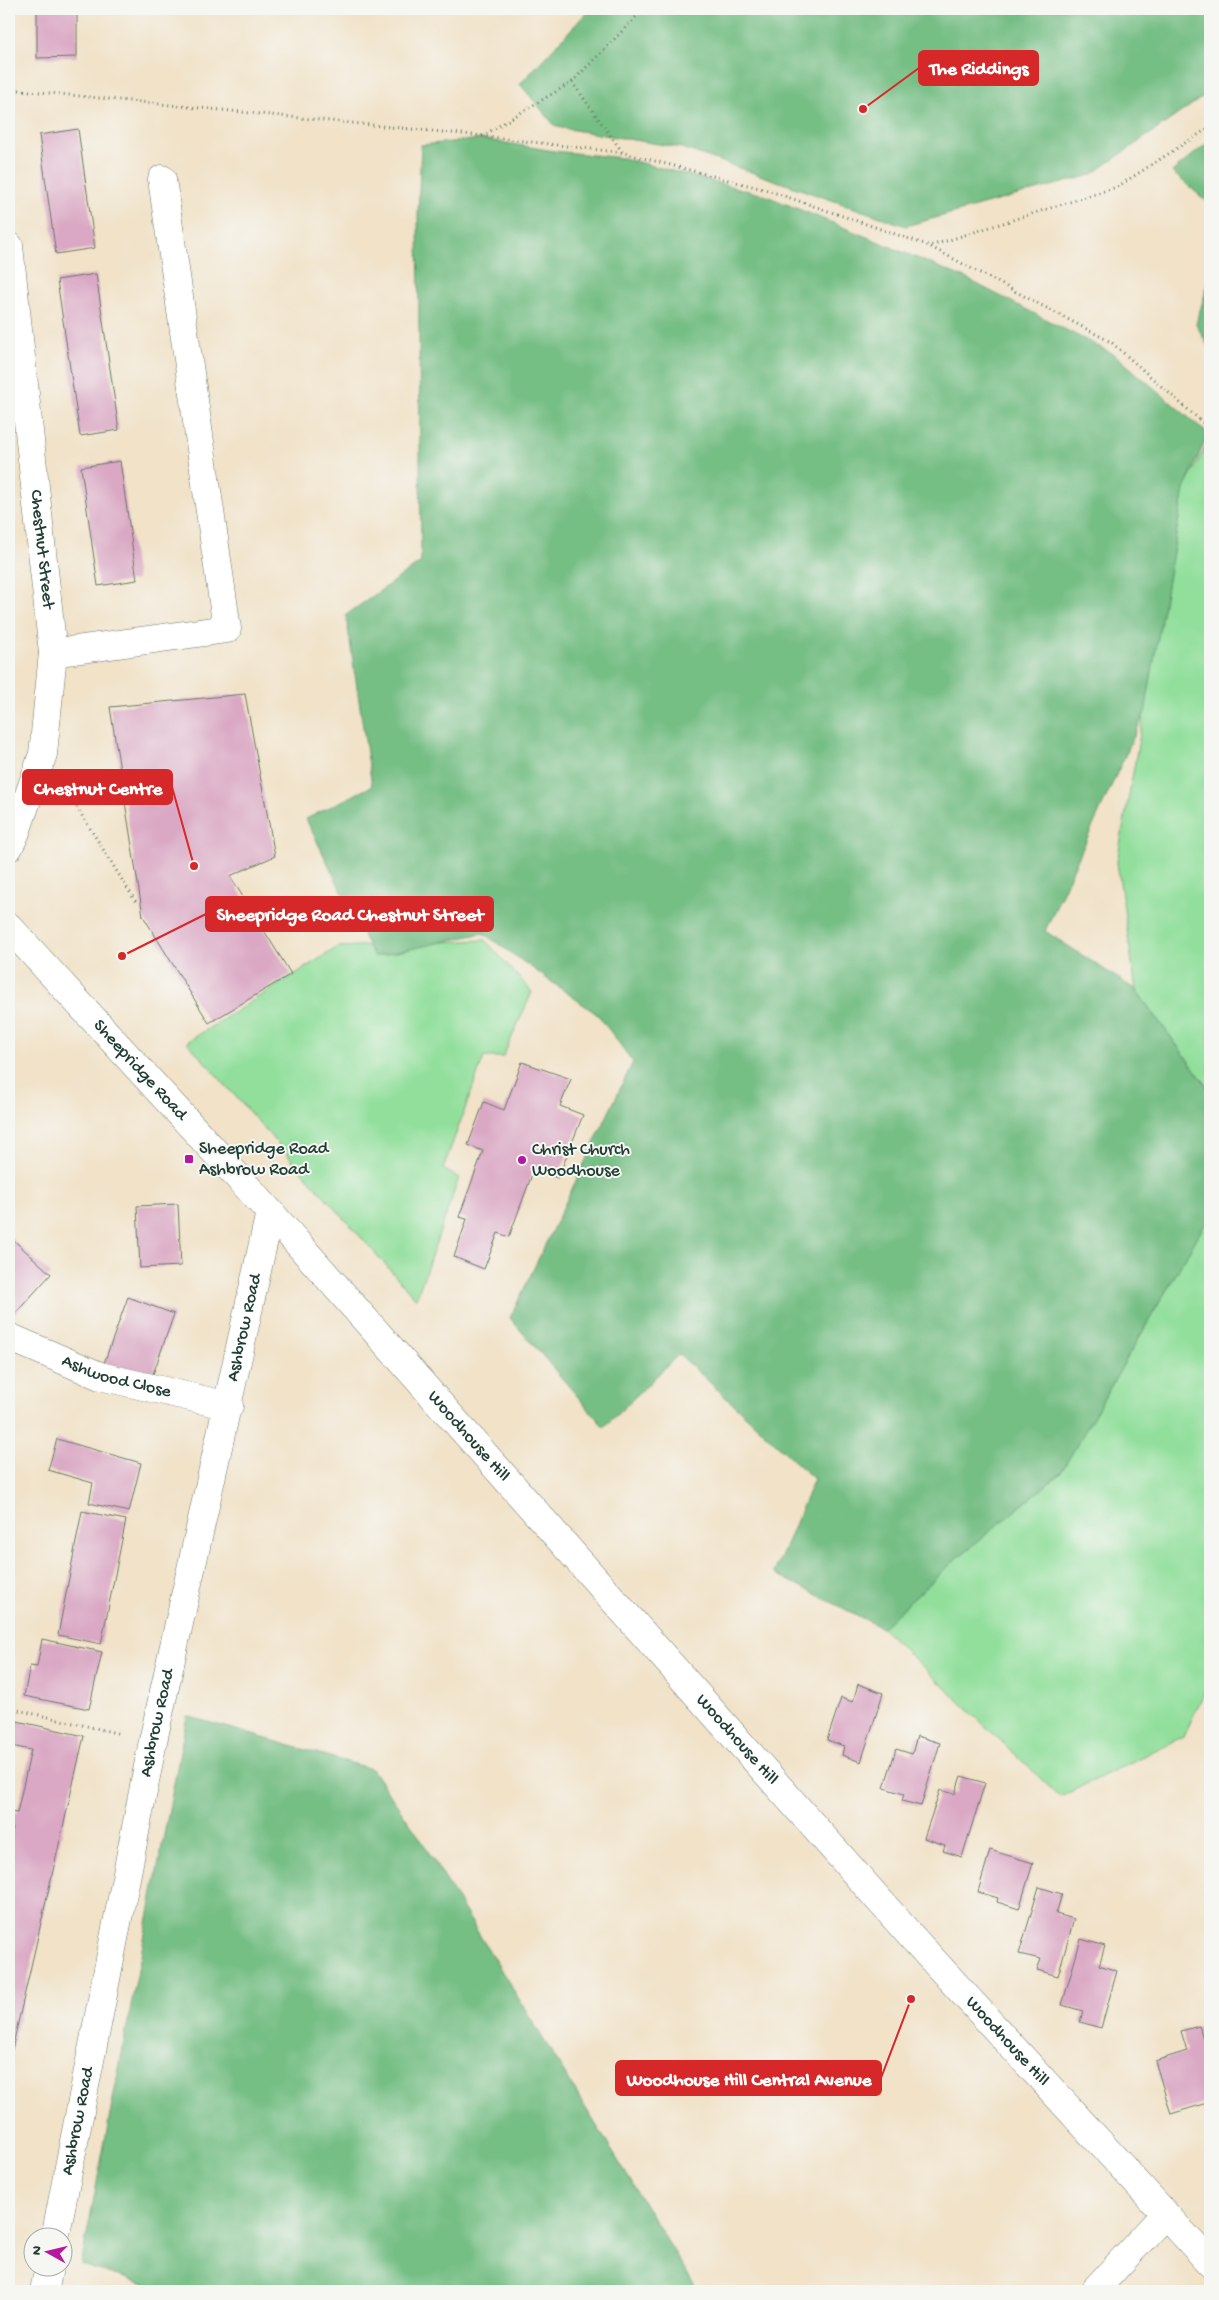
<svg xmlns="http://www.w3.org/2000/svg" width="1219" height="2300" font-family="'Gochi Hand',sans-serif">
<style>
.green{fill:#92df9c;stroke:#588e68}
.forest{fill:#75be84;stroke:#4a7e5c}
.building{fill:#daa8c4}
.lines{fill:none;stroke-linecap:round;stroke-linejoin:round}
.minor-casing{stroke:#687768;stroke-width:29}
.path{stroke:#687768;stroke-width:3;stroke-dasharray:1 4;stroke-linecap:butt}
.minor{stroke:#fff;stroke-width:28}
.poi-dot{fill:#b5179e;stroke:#f6f6f2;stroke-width:2}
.labels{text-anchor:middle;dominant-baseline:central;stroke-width:4;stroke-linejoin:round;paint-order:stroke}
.street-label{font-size:18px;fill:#1f3d34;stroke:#f6f6f2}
.poi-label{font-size:18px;fill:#1f3d34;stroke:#f6f6f2;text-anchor:start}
.leader{fill:none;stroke:#d62828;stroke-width:2}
.callout-dot{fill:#d62828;stroke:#f6f6f2;stroke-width:2}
.callout{fill:#d62828;stroke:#d62828;stroke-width:2}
.callout-label{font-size:19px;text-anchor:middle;font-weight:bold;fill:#fff}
</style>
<rect width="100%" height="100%" fill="#f6f6f2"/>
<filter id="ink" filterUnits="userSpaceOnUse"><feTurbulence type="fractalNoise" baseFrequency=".02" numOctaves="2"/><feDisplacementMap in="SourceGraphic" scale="10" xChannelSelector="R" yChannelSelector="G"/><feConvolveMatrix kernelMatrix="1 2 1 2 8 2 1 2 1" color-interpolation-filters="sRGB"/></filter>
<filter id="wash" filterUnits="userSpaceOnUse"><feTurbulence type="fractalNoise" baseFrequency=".0096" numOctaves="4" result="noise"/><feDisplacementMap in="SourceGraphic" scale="20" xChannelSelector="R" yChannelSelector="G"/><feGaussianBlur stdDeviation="1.12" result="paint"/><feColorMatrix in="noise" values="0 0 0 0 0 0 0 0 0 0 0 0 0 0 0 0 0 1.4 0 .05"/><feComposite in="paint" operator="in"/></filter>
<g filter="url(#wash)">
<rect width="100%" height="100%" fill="#f1e2c8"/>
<path class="green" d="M1210 438V1090L1136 990 1117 862 1184 489Z
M485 940 532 992 503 1057H484L443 1169 459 1178 416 1299 187 1042 338 947Z
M1210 1215V1680L1184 1736 1060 1797 882 1628 957 1558 1060 1474Z"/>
<path class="forest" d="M590 9H1210V92L1091 175 906 226 682 148 556 127 520 84Z
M482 139 554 151 623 158 764 195 872 239 967 279 1115 355 1208 434 1184 489 1145 712 1045 931 1136 990 1210 1090V1215L1060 1474 957 1558 882 1628 774 1573 814 1479 679 1354 604 1427 510 1318 633 1062 598 1015 483 933 374 957 306 819 372 786 346 615 421 562 418 214 421 145Z
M1210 141V204L1172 172Z
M1210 277V350L1196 324Z
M187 1716 372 1769 420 1838 698 2291H169L81 2265Z"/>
<g id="blocks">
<path class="building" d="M37 9H77V57L37 58Z
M78 129 95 248 56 254 39 135Z
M96 274 119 430 80 436 57 280Z
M120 461 137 580 98 586 81 467Z
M245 694 275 856 230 876 291 974 209 1023 143 916 110 707Z
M522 1062 571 1079 560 1106 583 1115 558 1178 534 1169 509 1237 498 1233 484 1269 454 1257 467 1219 459 1217 483 1151 468 1145 484 1102 504 1110Z
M178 1204 181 1266 140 1268 137 1206Z
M9 1236 51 1274 14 1315 9 1310Z
M128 1297 174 1314 151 1380 104 1363Z
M57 1439 141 1463 129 1512 89 1503 93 1483 48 1470Z
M82 1511 126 1520 101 1644 58 1635Z
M42 1639 102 1652 89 1709 24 1696 30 1666 37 1667Z
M858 1684 883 1693 861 1762 842 1755 844 1746 827 1740 841 1698 853 1702Z
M17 1721 84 1736 9 2062V1845L13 1828 9 1827V1812L17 1813 31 1750 11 1746Z
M917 1736 940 1743 921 1806 902 1801 904 1794 884 1788 896 1749 912 1754Z
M961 1776 985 1783 962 1857 943 1851 945 1845 924 1838 940 1790 955 1794Z
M990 1850 1033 1863 1019 1909 997 1902 998 1898 978 1892Z
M1039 1887 1062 1894 1056 1914 1074 1919 1058 1976 1037 1970 1041 1959 1019 1954Z
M1081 1939 1105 1946 1099 1965 1117 1971 1101 2028 1080 2022 1083 2011 1062 2005Z
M1199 2026 1206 2047 1210 2046V2102L1171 2114 1155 2061 1187 2051 1181 2031Z"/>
</g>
</g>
<g filter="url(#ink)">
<use href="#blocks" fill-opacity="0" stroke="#687768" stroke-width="1"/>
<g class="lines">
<defs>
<g id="minor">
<path id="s1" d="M9 246 53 653 43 754 16 832 9 847"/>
<path d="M53 653 227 629 162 179"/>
<path id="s2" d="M9 927 270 1212 910 1935 1210 2263"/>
<path id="s3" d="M9 1337 100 1376 229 1406"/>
<path id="s4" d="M55 2238 153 1741 270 1212"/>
<path d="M44 2291 49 2268"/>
<path d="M1094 2291 1165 2214"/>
</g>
</defs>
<use href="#minor" class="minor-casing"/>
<path class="path" d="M572 82 623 153
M9 89 482 136 624 153 767 190 930 246 1117 187 1210 127
M482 136 572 82 638 15 641 9
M931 247 1111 342 1210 429
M66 790 136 902
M9 1708 121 1734"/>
<use href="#minor" class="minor"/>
</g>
</g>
<g class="poi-dot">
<rect x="184" y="1154" width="10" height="10" rx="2.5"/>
<circle cx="522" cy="1160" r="5"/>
</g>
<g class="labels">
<g class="street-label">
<text stroke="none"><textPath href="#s1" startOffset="305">Chestnut Street</textPath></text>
<text stroke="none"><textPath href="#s2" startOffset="194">Sheepridge Road</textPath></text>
<text stroke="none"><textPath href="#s4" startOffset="930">Ashbrow Road</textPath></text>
<text stroke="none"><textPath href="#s3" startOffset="115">Ashwood Close</textPath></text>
<text stroke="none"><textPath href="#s2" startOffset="686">Woodhouse Hill</textPath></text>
<text stroke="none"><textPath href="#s4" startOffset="525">Ashbrow Road</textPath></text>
<text stroke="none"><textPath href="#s2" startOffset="1091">Woodhouse Hill</textPath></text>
<text stroke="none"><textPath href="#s2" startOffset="1496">Woodhouse Hill</textPath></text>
<text stroke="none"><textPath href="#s4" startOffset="119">Ashbrow Road</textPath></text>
</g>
<g class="poi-label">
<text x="199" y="1149">Sheepridge Road<tspan x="199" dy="21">Ashbrow Road</tspan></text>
<text x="532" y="1150">Christ Church<tspan x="532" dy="21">Woodhouse</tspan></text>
</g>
</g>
<path class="leader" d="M863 109L919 68M194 866L172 787M122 956L206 914M911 1999L881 2078"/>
<g class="callout-dot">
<circle cx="863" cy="109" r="5"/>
<circle cx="194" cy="866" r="5"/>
<circle cx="122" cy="956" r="5"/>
<circle cx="911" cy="1999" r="5"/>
</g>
<g class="callout">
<rect x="919" y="51" width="119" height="34" rx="5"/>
<rect x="23" y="770" width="149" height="34" rx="5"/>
<rect x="206" y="897" width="287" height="34" rx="5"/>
<rect x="616" y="2061" width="265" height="34" rx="5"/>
</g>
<g class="callout-label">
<text x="979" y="74">The Riddings</text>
<text x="98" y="794">Chestnut Centre</text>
<text x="350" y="920">Sheepridge Road Chestnut Street</text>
<text x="749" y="2085">Woodhouse Hill Central Avenue</text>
</g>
<rect width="1219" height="2300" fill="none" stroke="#f6f6f2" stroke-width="30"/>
<g transform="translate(48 2252) rotate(278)"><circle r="24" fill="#f6f6f2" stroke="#a0aca6"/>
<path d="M0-4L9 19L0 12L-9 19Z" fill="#b5179e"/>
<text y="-8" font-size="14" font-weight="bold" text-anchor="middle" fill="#1f3d34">N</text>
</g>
</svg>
